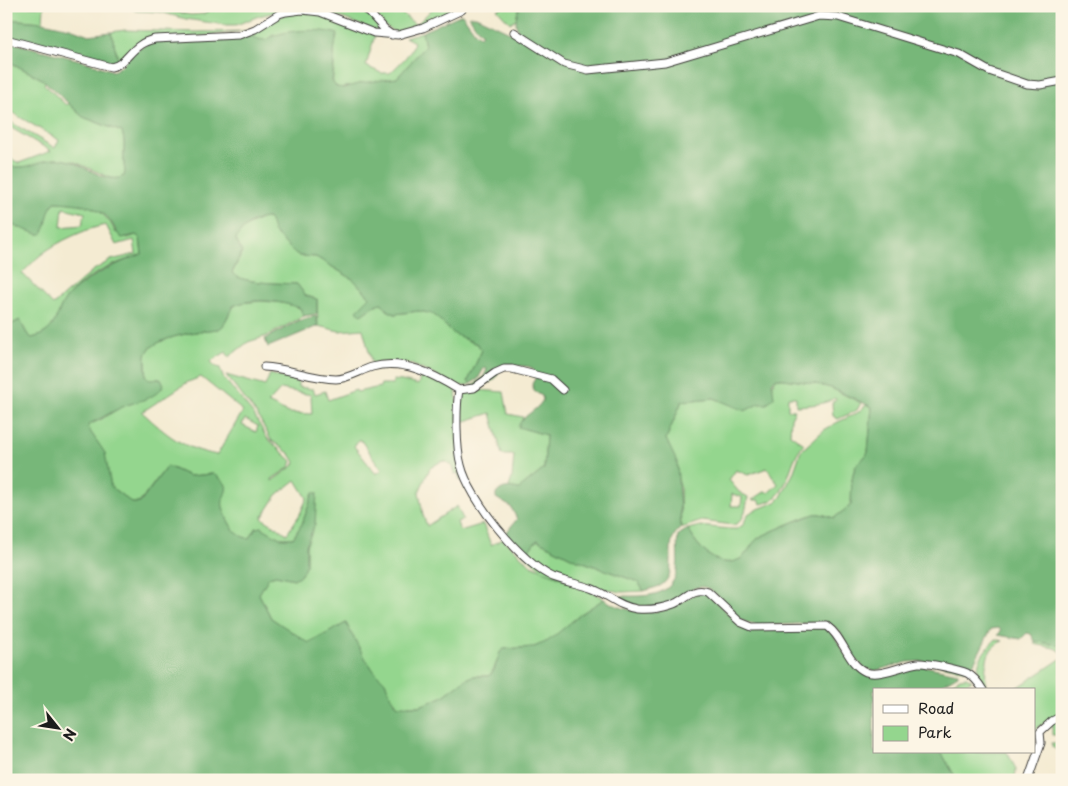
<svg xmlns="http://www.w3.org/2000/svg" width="1068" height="786" font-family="'Playpen Sans',sans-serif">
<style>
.green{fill:#94d68e;stroke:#587955;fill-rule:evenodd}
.forest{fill:#77b779;stroke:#4a6a4a}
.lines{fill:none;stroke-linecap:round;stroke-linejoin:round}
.street-casing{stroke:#3c3b37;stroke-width:9}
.street{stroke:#fff;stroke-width:7}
</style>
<rect width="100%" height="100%" fill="#fcf5e5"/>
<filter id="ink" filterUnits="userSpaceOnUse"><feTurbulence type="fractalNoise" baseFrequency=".02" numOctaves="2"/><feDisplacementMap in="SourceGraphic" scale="10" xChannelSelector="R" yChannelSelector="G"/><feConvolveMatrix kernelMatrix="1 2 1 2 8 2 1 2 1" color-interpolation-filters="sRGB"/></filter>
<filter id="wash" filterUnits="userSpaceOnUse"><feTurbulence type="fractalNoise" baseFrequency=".0096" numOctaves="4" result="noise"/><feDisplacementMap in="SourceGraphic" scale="20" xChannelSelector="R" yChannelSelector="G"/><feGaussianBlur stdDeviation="1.12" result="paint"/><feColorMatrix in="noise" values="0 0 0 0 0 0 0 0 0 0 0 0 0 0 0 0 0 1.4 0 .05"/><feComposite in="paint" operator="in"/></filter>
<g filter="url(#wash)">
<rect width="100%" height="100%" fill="#f4ebd2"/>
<path class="green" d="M6 6H44L43 22 6 19Z
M128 6H144L191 15 204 14 215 6H361L381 28V31L379 32 342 18 289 9 259 16 236 25H225L186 19 160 12 136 11Z
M383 6H393L416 25 435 6H458L457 10 426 25 396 33 385 26 376 15Z
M504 6H520L516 19 510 23 497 9Z
M288 12 314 13 375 35 366 66 381 73H390C399 64 411 55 414 42L405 37 422 32 425 46 397 78 339 88 333 84C332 78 334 73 334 67 334 55 334 45 337 34L273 35 266 41 257 39 249 35Z
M125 30 196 32 246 31 135 44 119 63 111 32Z
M6 60 42 79 45 82 44 84 66 105 68 103 83 117 122 132C126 143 123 152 124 163 124 168 126 170 124 176L119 179 111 178 73 161 27 167H9L6 170V156L19 163 51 151 6 125ZM11 112 59 140 55 148 7 120Z
M55 202C64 203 75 202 83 204 97 207 111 219 115 232L128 238 136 235 140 238 142 255C118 261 84 276 68 296 54 314 59 331 32 338L27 334 20 320 6 327V223L42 234 48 211ZM63 208 85 213 82 225 61 227ZM106 225 116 245 134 240 136 254 111 260 92 271 53 305 22 273C29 267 35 259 42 254 57 242 87 228 106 225Z
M263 218H268L271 221 272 228 295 253 300 256 316 257 354 280 370 297 358 310 383 303 387 310 395 314 419 311 433 314 445 325 466 340 477 344 482 350 468 381 470 384 466 386H458L411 364C397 361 386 362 372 364L363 329 339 331 318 326 317 299 306 296 297 284C282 283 241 284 232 273L242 253 236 240C240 227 251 224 263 218Z
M261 301 284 303 300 308 304 316 267 336 248 342 229 357 226 352 211 361 214 366 220 368 223 377 254 415 267 438 292 461 290 467 272 479V481L293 466 295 462 290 454 271 440 258 416 226 375 265 386 270 374 298 382V387L313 389 315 394 325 391 328 400 356 390 357 392 380 387 381 384H393V380L402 381 418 385 422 372 456 389 463 479 460 481 458 473 455 474 451 465 445 461 440 462 430 468 419 492 423 515 427 526 457 506 463 519 457 522 460 531 483 524 491 545 503 539 531 565 592 591 604 599 581 614 549 641 534 647 504 649C497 658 496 668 489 676H474L466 679 442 697 420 706H398L388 692 385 682 377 676 361 653 346 623 309 644 271 618 259 594 268 577 276 575 294 579 306 564V546L315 524 313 494 302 524 293 538H280L256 528 250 538C246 538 239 537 236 533 223 518 219 492 213 474L189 476 167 466 139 503H132L111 487 98 444 88 428V425L100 420 121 407 150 397 163 381 160 379H149L146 376C148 369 144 359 147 353 153 337 204 330 219 329L230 314 234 306 240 303ZM201 377 243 411 217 455C182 448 168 436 142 412L188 382ZM281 389 311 395 312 414 288 413 268 403ZM245 419 258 426 256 432 242 425ZM360 439 382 470 376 474 354 446ZM296 480 307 498 300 514 287 534 262 518 277 495Z
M498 368C499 382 489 382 479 387L478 390 504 392 508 414 523 417 519 427 546 435 544 469 519 490 509 487 512 478 514 455H502L491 413 459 423V405L462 399 459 398C466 389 476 385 484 376H488Z
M777 378 812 383 831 388 861 403 857 410 838 419 833 416 832 403 836 400 835 398C824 405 809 405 796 406V397H788V410H795L791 418 790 434 804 444C786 462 792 498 761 504L759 500H752L766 491 768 493 778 484 767 468 748 475 736 470 729 480 739 492 748 497C746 507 745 523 733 525L702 521 681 528 680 486 666 439 682 401 714 398 746 410 758 404ZM732 494 742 497 741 506H731Z
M866 405 872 407 868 452C865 458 861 460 857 464 850 475 852 492 851 505L834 518C828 516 820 513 815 514 807 516 764 534 757 539 751 544 749 552 743 557 720 574 697 547 688 529L700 526 729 529H737L743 525 748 514 753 511 776 502 781 497 793 474 801 451 824 430 836 423 857 413Z
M537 540 575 559 638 582 644 591 622 592 599 588 545 572 525 555Z
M996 639 1003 641C984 647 985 670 986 686L984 687C971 668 981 653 996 639Z
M1035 641 1062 646V652L1054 648 1034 644Z
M1062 658V715L1051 719 1034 730V690H1014Z
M966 677 972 680 958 690H940L960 678Z
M1057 720 1059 735 1062 737V743L1060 745 1062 747V753L1052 747V743H1057L1058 735H1052V723Z
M941 752H1007L1016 769 1015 780H957Z"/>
<path class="forest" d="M520 6H1062V646L1035 641 1031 634 1027 633 1021 639 998 635 1001 631 999 628 991 629 972 667 969 669 963 670 924 661 908 662 874 671 864 668 855 659 839 630 826 622 759 626C751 624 744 622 737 618 728 611 715 589 704 587 692 585 684 598 674 602 655 610 635 608 618 599L620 596C642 596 672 599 677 570 679 559 676 547 678 535L688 529C697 547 720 574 743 557 749 552 751 544 757 539 764 534 807 516 815 514 820 513 828 516 834 518L851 505C852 492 850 475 857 464 861 460 865 458 868 452L872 407 831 388 812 383 777 378 772 382 774 397 767 404H758L745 411 714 398 682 401 666 439 677 462 681 528C660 543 682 573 660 586 655 588 649 589 644 591L638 582 575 559 537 540 525 555 505 534 517 519 511 507 496 498V494C502 486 510 487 519 489L544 469 546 435 518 427C523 414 535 413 543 400L542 396 534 391 532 384 536 377C536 374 534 369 530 367 525 365 502 366 497 368 492 371 490 376 484 376L487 369 484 368 478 379 470 384 468 381 482 350 477 344 454 334 433 314 419 311 395 314 387 310 382 303 377 304 361 315 357 310 370 297 354 280 316 257 300 256 295 253 274 233 270 221 268 218C255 218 240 228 236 240L242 252 232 273C242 284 282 283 297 284L306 296 317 299V314L304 316 300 308C279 301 255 297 233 306L223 326 219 329C204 330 153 337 147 353 144 359 147 369 146 376L149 379H160L164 384C157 400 134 401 120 408 109 413 100 420 89 424L88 428 105 453 111 487 132 503H140L167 466 189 476 213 474C238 488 220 492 223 507 226 520 236 539 250 538L256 528 261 527 280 538H293L302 524 313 493H317L315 524 306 546V564L301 575 294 579 276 575 269 577 259 594 271 618 309 643 346 623C355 640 363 656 374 671 377 675 382 678 385 682 390 691 389 699 398 706H420L442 697 466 679 474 676H489L494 670 500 652 504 649 534 647 548 641 581 614 604 599C621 611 651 616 670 608 680 605 691 593 701 592 711 592 732 621 745 627 748 629 753 629 756 630L824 627 831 630 842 649 853 664 860 671 867 675 876 676 909 667 923 666 958 673V675L944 683 937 690H874V752H941L957 780H56L48 778 6 780V327L20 320 27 334 32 338C61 331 53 310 71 293 92 274 116 264 142 254L140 238 136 235 122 238C115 232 116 229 111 222 99 204 74 203 55 202 45 211 49 229 40 235L6 223V170L9 167C15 166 22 168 28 166 45 162 51 155 70 161 86 166 108 185 124 176 126 170 124 168 124 163 123 151 126 143 122 132L83 117 42 79 6 60V41L87 62 113 71C122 67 125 61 131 55 137 48 145 45 153 41L239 38 249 35 257 39 266 40C281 29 320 28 338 34 332 49 335 65 332 81L336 87 344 88 361 83 397 78 425 46 422 32 462 14 475 32 480 36 482 34 476 27 469 16H476L518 36 519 33C514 25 516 15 520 6Z
M6 19 43 22 70 28 89 35 111 32 119 63H107L89 57 6 38Z
M316 316 318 326 268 347 265 339 298 321Z"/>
</g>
<g filter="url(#ink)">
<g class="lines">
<defs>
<path id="street" d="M363 6 385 30 392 35
M371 14 381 6
M514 32 564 64 588 70 665 62 819 16 838 17 959 54 989 71 1027 84 1040 85 1062 81
M6 39 111 67C124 65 129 52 140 45 144 42 150 40 155 39L239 35 255 29 279 14 286 12 302 10 320 12 374 33 398 35 423 28 462 10
M264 367C288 368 312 379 336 379 348 379 361 370 372 367 403 358 433 374 459 390
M459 390C456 408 456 448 461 465 469 499 521 563 553 577 566 582 580 584 593 589 608 595 620 607 637 609 648 610 662 608 671 605 685 601 692 586 708 592L740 622 752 627 827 626C844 638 847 664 866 672 879 677 904 665 918 663 926 662 960 670 967 673 974 677 979 683 983 690
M459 390 474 388 495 373 504 369H512L551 379 563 390
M1028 780 1041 743 1040 732 1052 721 1062 716"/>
</defs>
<use href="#street" class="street-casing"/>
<use href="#street" class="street"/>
</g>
</g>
<rect width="1068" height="786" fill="none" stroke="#fcf5e5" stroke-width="25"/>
<rect x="873" y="688" width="162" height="65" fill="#fcf5e5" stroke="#a29e95"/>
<rect x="883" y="705" width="25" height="8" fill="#ffffff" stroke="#a29e95"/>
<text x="918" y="714" font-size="15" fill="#1c1c1c">Road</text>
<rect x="883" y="726" width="25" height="15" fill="#94d68e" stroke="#a29e95"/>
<text x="918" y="738" font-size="15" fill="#1c1c1c">Park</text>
<g transform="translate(58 728) rotate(120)" stroke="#fcf5e5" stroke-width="4" paint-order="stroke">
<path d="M0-4L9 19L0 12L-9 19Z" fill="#1c1c1c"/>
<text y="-8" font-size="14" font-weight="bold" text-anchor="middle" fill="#1c1c1c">N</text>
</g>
</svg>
